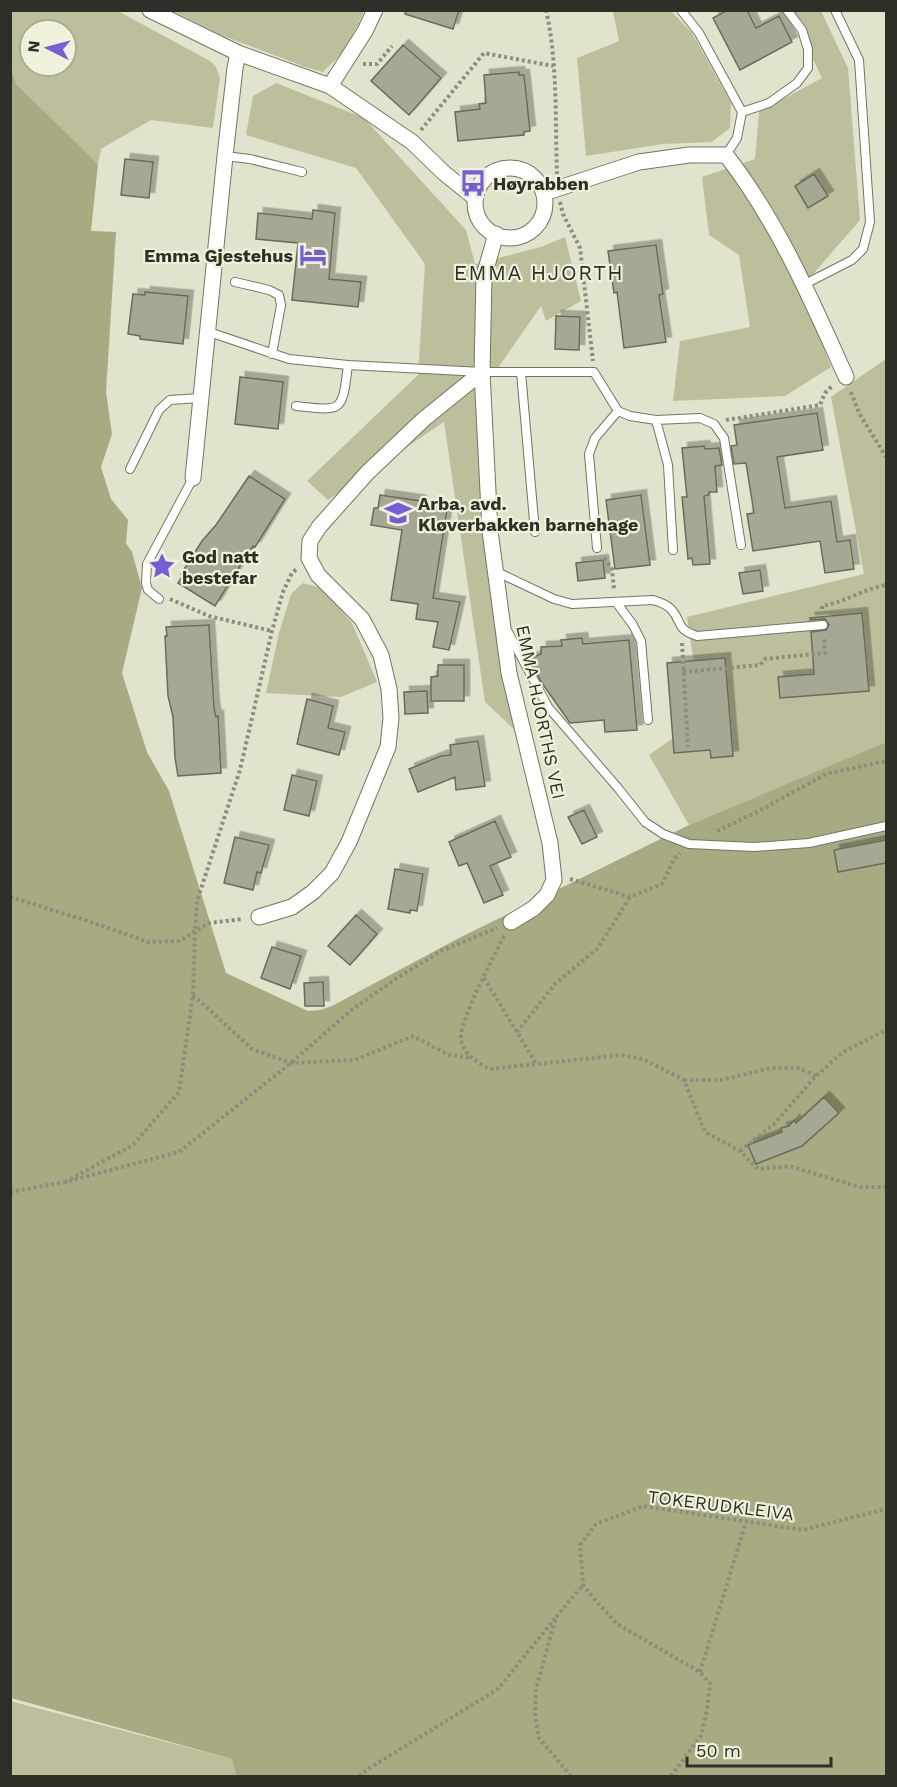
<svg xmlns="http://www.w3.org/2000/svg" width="897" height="1787" font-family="'Work Sans',sans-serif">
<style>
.green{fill:#bdbf9c;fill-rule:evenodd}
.forest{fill:#a8aa81}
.building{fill:#a7a894;stroke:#6a6c58;stroke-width:1.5;filter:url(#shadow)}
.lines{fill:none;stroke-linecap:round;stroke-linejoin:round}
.service-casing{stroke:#747561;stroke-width:10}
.minor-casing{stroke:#747561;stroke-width:17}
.path{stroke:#8c8d7d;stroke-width:4;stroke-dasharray:3 3;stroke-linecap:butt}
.service{stroke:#fff;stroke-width:8}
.minor{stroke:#fff;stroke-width:15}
.labels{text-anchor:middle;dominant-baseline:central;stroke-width:4.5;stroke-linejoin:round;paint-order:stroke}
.poi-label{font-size:18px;font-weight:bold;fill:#2e2f26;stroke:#eff1da;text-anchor:start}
.street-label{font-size:18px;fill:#2e2f26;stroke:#eff1da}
.quarter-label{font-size:21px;letter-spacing:1.5px;fill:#2e2f26;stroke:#eff1da}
</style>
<defs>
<filter id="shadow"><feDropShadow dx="5.5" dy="-5.5" stdDeviation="0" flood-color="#0004"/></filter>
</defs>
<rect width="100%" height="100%" fill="#e2e3cd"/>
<path class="green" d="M10 11H118L210 61 216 67 220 78 213 128 151 120 101 149 98 164 15 84 11 64ZM30 30H66V66H30Z
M173 11H364L358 25 341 54 323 72 308 68 221 35Z
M613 11H671L692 33 731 103 730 128 712 142 663 144 586 156 577 58 619 41Z
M790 11H821L848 68 860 220 801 288 831 367 785 396 673 401 680 341 750 327 739 255 709 235 702 177 755 159 759 112 822 78Z
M276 83 364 118 466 230 475 264 541 247 565 237 581 301 546 321 541 306 475 401 500 627 518 733 485 702 444 422 328 500 307 481 418 375 425 264 356 168 246 135 253 96Z
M886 359V742L689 825 649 755 702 718 687 617 864 574 831 397Z
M303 583 322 588 352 623 377 682 341 697 266 693 279 633 291 594Z
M10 1701 232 1759 236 1776H11Z"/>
<path class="forest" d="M10 64 16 84 98 164 91 231 116 232 106 392 112 434 101 467 111 499 128 520 126 543 132 552 142 588 122 673 147 752 169 791 226 973 308 1011 320 1010 332 1006 459 938 689 825 886 742V1776H236L232 1759 11 1698Z"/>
<path class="building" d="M406 10H459L453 29 405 14Z
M728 10H747L756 28 779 16 792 42 740 70 713 18Z
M403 45 441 78 409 115 371 81Z
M519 72V75H524L530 131 524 132V135L458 141 455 112 480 109 479 104 486 103 484 75Z
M125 159 153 162 149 198 121 195Z
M814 174 828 196 808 208 795 186Z
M313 210 335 213 329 279 361 282 358 307 292 300 298 243 256 239 258 213 312 219Z
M656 245 663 294 659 295 666 342 624 348 617 292 614 293 608 251Z
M145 292 188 296 183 344 140 339V336L128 334 133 294 145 295Z
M556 316 580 317 579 350 555 349Z
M240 377 283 382 278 429 235 424Z
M817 413 823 450 777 457 785 508 831 501 837 542 850 540 854 569 825 573 820 541 753 551 747 514 754 513 746 463 734 464 731 446 737 445 734 425Z
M704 446 705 449 719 448 722 465 715 466 717 492H709V495L704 496 710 564 693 565 692 558 688 559 682 497H687L682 448Z
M249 476 285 499 255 547 253 546 248 553 215 606 178 583 183 575 181 574 202 541 216 525Z
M380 495 421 501 420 506 447 510 433 598 460 602 449 650 433 647 438 622 416 619 418 604 391 600 402 530 371 525 374 508H378Z
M641 495 650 565 615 569 606 500Z
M603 560 605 578 578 581 576 563Z
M760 570 763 591 743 594 739 573Z
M862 613 869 691 780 698 778 677 814 674 811 632 826 630 829 625 825 619 810 620V618Z
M209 625 214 708 216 717 218 716 221 773 178 776 175 758 173 717 168 696 165 636H167L166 627Z
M582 638 583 644 629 640 637 730 605 732 604 720 570 723 542 683 529 659 541 654V647L562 646 561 640Z
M725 658 733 756 711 758 710 750 674 753 667 663Z
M438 665H464V701H431V677L438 676Z
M427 691 428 713 405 714 404 692Z
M307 699 333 706 328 728 345 732 339 755 297 744Z
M478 741 485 786 456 790 455 777 418 792 409 769 441 756 451 755 450 745Z
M292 775 317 781 309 816 284 810Z
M584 810 597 837 582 844 568 817Z
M495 821 511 857 490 866 503 895 484 903 467 863 459 866 449 842Z
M235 837 269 845 261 873 257 872 253 890 224 883Z
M886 840V863L838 872 834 850Z
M395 869 423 874 417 911 410 910V913L388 909Z
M356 915 377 934 350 965 328 946Z
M272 947 301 956 290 989 261 978Z
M323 982 324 1006H305L304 983Z
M824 1097 839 1113 802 1146 756 1164 748 1145 782 1132 781 1128 789 1126 794 1120 796 1123Z"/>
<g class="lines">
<defs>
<path id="service" d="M681 10 699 33 742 112 737 138 726 155
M742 112 769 103 797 83 808 68V49L802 30 787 10
M225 156 250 159 302 172
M235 282 269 290 279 295 281 305 272 354
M805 284 852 260 863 249 870 222 859 60 835 10
M209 332 289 359 348 365 482 372H594L618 411
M521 372 535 532
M296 406C343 411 342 413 348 365
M618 411 630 416 656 420 700 418 714 424 724 438 741 545
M656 420 668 465 673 550
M130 469 159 410 170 400 200 398
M597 548 589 454 595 438 618 411
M495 571 554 599 572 604 653 600C660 602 666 604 671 609 683 622 675 629 697 636L823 625
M159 599 148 590 146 583 147 564 193 478
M616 602 633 625 641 641 648 720
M508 632 548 707 618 788 645 822 663 834 689 844 754 847 809 843 886 826"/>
<path id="minor" d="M150 10 238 53 330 86 412 142 444 173 475 198
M330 86 365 31 375 10
M475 203a35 35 0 1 1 70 0a35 35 0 1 1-70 0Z
M544 193 639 162 689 155H726C778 222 812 301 846 377
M496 234 484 276 482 372 490 531 509 673 550 843 554 880 547 895 534 908 511 922
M193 478 225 156 235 68 238 53
M259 917 292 907 313 892 332 873 349 842 388 747 391 718 389 689 381 655 362 619 318 575 309 558 310 541 319 527 367 473 424 419 482 372"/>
</defs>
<use href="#service" class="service-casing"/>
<use href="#minor" class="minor-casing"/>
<path class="path" d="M546 10C558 63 555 120 557 174
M363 64H377L392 46
M421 130 484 53 553 66
M560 202 563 214 580 248 593 361
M851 392 859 413 886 457
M726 420 820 405 825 393 833 385
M604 558 612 569 614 589
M170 599 209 616 272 631
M822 615V606C845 602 864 589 886 585
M682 643 688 747
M683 672 760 665 765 659 825 653 824 637
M717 831 759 811 826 774 886 761
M570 879 630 897 662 884 674 859 680 853
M10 897 88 921 148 942 179 941 209 923 243 919
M504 936C495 954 458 1023 461 1040 464 1055 478 1063 490 1069L621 1055 643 1059 684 1080 705 1132 740 1151 758 1169 789 1166 860 1187H886
M484 978 537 1065
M193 995 252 1049 291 1063 355 1060 413 1036 449 1055 471 1058
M517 1032 555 984 598 948 630 897
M684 1080H721L771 1068H798L816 1076
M740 1151 774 1124 816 1076 843 1052 886 1030
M65 1182 133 1145 179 1092 193 995 195 932 197 901 240 770 272 631 283 592 292 573 298 568
M10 1192 65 1182 179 1152 291 1063 350 1011 397 978 443 950 497 928
M700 1672 746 1522
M359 1776 368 1769 498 1689 556 1617
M571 1776 539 1738 535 1718 536 1689 556 1617 583 1585
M671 1776 701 1736 707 1710 710 1684 700 1672 617 1624 597 1602 583 1585 580 1545 596 1524 643 1506 803 1530 886 1509"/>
<use href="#service" class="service"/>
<use href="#minor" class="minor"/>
</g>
<defs>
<symbol id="bus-bare" viewBox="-9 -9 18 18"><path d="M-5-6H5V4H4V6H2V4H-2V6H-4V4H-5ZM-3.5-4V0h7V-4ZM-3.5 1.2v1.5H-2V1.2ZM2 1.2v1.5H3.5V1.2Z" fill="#785cd6" stroke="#eff1da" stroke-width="2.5" paint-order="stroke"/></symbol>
<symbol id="hotel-bare" viewBox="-9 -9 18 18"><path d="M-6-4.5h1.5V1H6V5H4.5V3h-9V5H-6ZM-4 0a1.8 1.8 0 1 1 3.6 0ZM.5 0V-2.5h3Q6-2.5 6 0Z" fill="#785cd6" stroke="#eff1da" stroke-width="2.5" paint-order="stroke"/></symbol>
<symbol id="school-bare" viewBox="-9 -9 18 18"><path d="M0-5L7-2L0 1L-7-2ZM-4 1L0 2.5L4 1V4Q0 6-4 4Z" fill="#785cd6" stroke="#eff1da" stroke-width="2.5" paint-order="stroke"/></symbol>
<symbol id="sight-bare" viewBox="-9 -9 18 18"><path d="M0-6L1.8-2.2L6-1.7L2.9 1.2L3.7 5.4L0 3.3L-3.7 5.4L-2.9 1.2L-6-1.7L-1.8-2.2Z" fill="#785cd6" stroke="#eff1da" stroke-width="2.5" paint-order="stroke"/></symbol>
</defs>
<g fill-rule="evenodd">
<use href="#bus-bare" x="454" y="164" width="38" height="38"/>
<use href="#hotel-bare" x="294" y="236" width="38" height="38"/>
<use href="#school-bare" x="379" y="494" width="38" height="38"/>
<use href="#sight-bare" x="143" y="547" width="38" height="38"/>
</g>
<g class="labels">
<g class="poi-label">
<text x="493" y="183">Høyrabben</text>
<text x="293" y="255" text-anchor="end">Emma Gjestehus</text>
<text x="418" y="503">Arba, avd.<tspan x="418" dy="21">Kløverbakken barnehage</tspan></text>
<text x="182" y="556">God natt<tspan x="182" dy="21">bestefar</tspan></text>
</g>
<g class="street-label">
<text transform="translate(541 712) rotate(78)">EMMA HJORTHS VEI</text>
<text transform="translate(721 1505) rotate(7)">TOKERUDKLEIVA</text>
</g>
<g class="quarter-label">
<text x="539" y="272">EMMA HJORTH</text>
</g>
</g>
<rect width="897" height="1787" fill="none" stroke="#2e2f26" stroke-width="24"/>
<g transform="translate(48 48) rotate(276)"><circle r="28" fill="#eff1da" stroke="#a2a392" stroke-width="1.5"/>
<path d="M0-4.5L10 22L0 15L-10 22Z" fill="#785cd6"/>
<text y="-9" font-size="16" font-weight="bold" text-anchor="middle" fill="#2e2f26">N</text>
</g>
<path d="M687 1757v9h144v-9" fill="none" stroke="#2e2f26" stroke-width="3"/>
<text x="696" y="1757" font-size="18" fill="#2e2f26" stroke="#eff1da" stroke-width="4.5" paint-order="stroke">50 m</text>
</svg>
